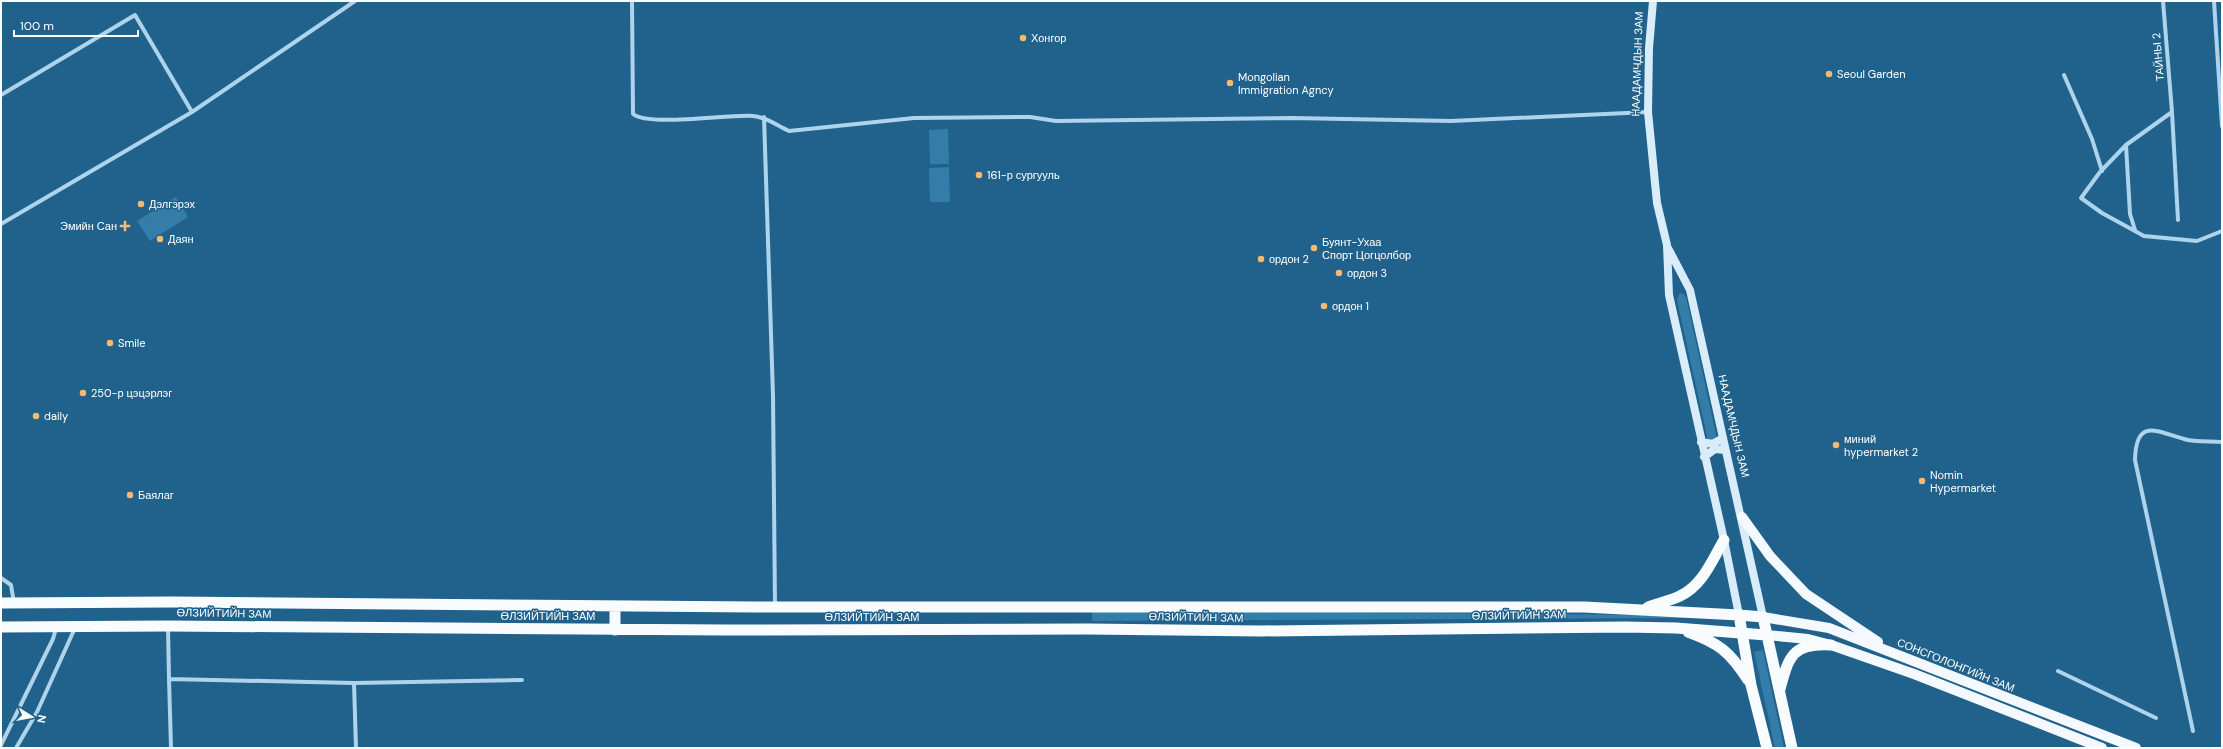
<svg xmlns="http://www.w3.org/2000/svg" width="2223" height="749" font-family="'DM Sans',sans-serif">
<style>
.green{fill:#347da9}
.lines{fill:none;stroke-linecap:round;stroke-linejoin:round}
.minor{stroke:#add4ec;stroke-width:4}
.secondary{stroke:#d9ecf9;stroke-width:8}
.primary{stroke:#f3f9fe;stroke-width:10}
.trunk{stroke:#f9fcfe;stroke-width:11}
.poi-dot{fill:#f9b96e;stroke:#20628c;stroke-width:1.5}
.labels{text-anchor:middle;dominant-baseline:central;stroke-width:3;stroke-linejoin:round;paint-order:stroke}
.poi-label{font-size:11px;fill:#fff;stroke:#20628c;text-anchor:start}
.street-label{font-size:11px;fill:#fff;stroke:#20628c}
</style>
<rect width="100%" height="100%" fill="#20628c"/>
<path class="green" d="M948 129 949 164H930L929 130Z
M949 167 950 202H930L929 168Z
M176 197 188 217 150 241 137 221Z
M1680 293 1684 294 1686 297 1717 439 1708 441 1677 300Z
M1092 611 1664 615 1694 618 1092 621Z
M1763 650 1784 748H1775L1754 652Z"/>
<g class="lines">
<path class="minor" d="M632 1 633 114C649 127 729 114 753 116 767 117 777 126 789 131L914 118 1030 117 1056 121 1292 118 1451 121 1648 112
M2163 1 2172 112 2178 220
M2214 1 2222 126
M2064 75 2092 139 2102 171
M1 95 135 15 192 112
M2172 112 2126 145 2100 172 2081 198 2102 213 2144 236 2197 241 2222 231
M764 117 773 396 775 607
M2126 145 2130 214 2135 230
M1 224 192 112 355 1
M1 578 11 585 14 603
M168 628 169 679 354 683 356 748
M2058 671 2156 718
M169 679 171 748
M354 683 522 680
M2193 731 2135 460C2136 415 2159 433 2188 440 2199 442 2211 441 2222 442
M1 745 53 639 56 628
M16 748 37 712 75 628"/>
<path class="secondary" d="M1653 1 1649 48 1648 112 1657 203 1667 245 1669 295 1724 540 1739 615
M1668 248 1690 290 1763 617
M1701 442 1713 444 1723 438
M1704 457 1715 449 1725 450"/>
<path class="primary" d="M1742 517 1770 556 1806 594 1878 642
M1763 617 1829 628 2136 748
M1766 635 1808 639 1831 645 1914 674 2102 748"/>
<path class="trunk" d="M1 603 171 602 756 607H1584L1739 615 1763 617 1792 748
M1648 607C1658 603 1670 601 1680 596 1703 585 1712 560 1724 540
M1739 615 1751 685 1767 748
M1 627 168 626 726 630 1088 629 1260 631 1625 627 1676 628 1766 635
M615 630V606
M1688 632C1719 643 1730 652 1748 680
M1780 689C1789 655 1793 643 1831 645"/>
</g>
<g class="poi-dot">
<circle cx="1023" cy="38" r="4"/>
<circle cx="1829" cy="74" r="4"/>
<circle cx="1230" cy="83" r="4"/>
<circle cx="979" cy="175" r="4"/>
<circle cx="141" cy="204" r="4"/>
<path d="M123 220h4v4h4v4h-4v4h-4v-4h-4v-4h4z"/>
<circle cx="160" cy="239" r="4"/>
<circle cx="1314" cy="248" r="4"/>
<circle cx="1261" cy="259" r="4"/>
<circle cx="1339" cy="273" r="4"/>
<circle cx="1324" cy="306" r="4"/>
<circle cx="110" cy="343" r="4"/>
<circle cx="83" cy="393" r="4"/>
<circle cx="36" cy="416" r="4"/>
<circle cx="1836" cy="445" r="4"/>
<circle cx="1922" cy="481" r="4"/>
<circle cx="130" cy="495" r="4"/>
</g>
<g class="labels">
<g class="poi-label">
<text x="1031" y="38">Хонгор</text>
<text x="1837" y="74">Seoul Garden</text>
<text x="1238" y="77">Mongolian<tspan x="1238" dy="13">Immigration Agncy</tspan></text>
<text x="987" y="175">161-р сургууль</text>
<text x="149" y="204">Дэлгэрэх</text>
<text x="117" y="226" text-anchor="end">Эмийн Сан</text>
<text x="168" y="239">Даян</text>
<text x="1322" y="242">Буянт-Ухаа<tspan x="1322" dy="13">Спорт Цогцолбор</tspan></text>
<text x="1269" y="259">ордон 2</text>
<text x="1347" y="273">ордон 3</text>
<text x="1332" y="306">ордон 1</text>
<text x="118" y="343">Smile</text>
<text x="91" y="393">250-р цэцэрлэг</text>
<text x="44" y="416">daily</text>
<text x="1844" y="439">миний<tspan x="1844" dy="13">hypermarket 2</tspan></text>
<text x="1930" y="475">Nomin<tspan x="1930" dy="13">Hypermarket</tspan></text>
<text x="138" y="495">Баялаг</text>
</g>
<g class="street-label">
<text transform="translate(2158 57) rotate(-95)">ТАЙНЫ 2</text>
<text transform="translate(1637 64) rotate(-88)">НААДАМЧДЫН ЗАМ</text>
<text transform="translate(1734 426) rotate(77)">НААДАМЧДЫН ЗАМ</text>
<text transform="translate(224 613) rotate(1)">ӨЛЗИЙТИЙН ЗАМ</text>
<text transform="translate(1519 615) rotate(-1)">ӨЛЗИЙТИЙН ЗАМ</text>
<text x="548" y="616">ӨЛЗИЙТИЙН ЗАМ</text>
<text x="872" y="617">ӨЛЗИЙТИЙН ЗАМ</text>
<text transform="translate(1196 617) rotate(1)">ӨЛЗИЙТИЙН ЗАМ</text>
<text transform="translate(1956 665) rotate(22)">СОНСГОЛОНГИЙН ЗАМ</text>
</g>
</g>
<rect width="2223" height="749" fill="none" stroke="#ffffff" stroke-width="4"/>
<g transform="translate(32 717) rotate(101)" stroke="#20628c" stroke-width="3" paint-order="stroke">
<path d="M0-3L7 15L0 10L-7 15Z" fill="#ffffff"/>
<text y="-6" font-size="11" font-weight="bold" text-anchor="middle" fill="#ffffff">N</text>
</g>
<path d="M14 30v6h124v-6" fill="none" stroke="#ffffff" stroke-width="2"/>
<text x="20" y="30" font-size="12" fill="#ffffff" stroke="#20628c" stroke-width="3" paint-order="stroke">100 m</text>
</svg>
